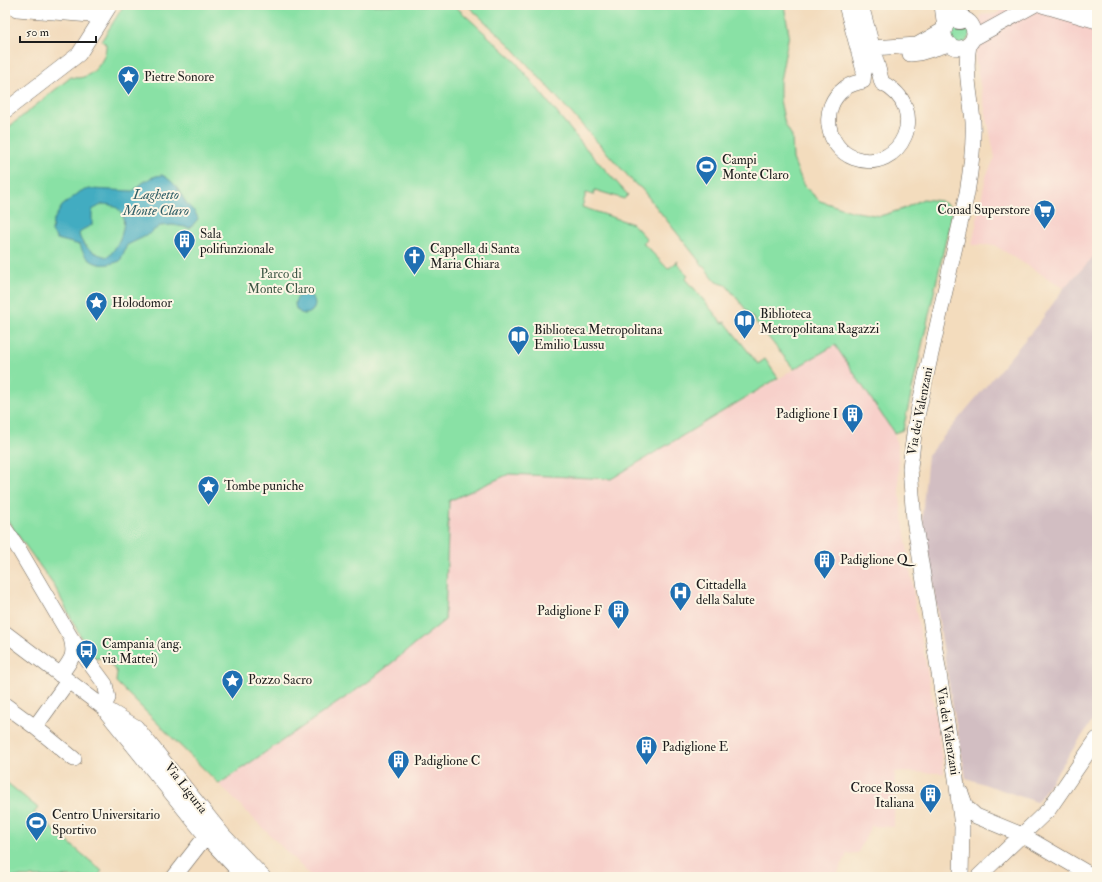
<svg xmlns="http://www.w3.org/2000/svg" width="1102" height="882" font-family="'IM FELL Double Pica',serif">
<style>
.built{fill:#f7d0ca}
.industrial{fill:#d2bec2}
.green{fill:#89e1a5;stroke:#527e60}
.water{fill:#42acc1;stroke:#2f646e;fill-rule:evenodd}
.lines{fill:none;stroke-linecap:round;stroke-linejoin:round}
.minor-casing{stroke:#675f54;stroke-width:16}
.highway-casing{stroke:#675f54;stroke-width:24}
.minor{stroke:#fff;stroke-width:15}
.highway{stroke:#fff;stroke-width:22}
.labels{text-anchor:middle;dominant-baseline:central;stroke-width:4;stroke-linejoin:round;paint-order:stroke}
.poi-label{font-size:13px;fill:#1c1c1c;stroke:#fcf5e5;text-anchor:start}
.park-label{font-size:13px;fill:#3d5745;stroke:#fcf5e5}
.street-label{font-size:13px;fill:#1c1c1c;stroke:#fcf5e5}
.water-label{font-size:14px;font-style:italic;fill:#2d5d66;stroke:#fcf5e5}
</style>
<rect width="100%" height="100%" fill="#fcf5e5"/>
<filter id="ink" filterUnits="userSpaceOnUse"><feTurbulence type="fractalNoise" baseFrequency=".025" numOctaves="2"/><feDisplacementMap in="SourceGraphic" scale="8" xChannelSelector="R" yChannelSelector="G"/><feConvolveMatrix kernelMatrix="1 2 1 2 8 2 1 2 1" color-interpolation-filters="sRGB"/></filter>
<filter id="wash" filterUnits="userSpaceOnUse"><feTurbulence type="fractalNoise" baseFrequency=".012" numOctaves="4" result="noise"/><feDisplacementMap in="SourceGraphic" scale="16" xChannelSelector="R" yChannelSelector="G"/><feGaussianBlur stdDeviation="0.9" result="paint"/><feColorMatrix in="noise" values="0 0 0 0 0 0 0 0 0 0 0 0 0 0 0 0 0 1.4 0 .05"/><feComposite in="paint" operator="in"/></filter>
<g filter="url(#wash)">
<rect width="100%" height="100%" fill="#f3dcbd"/>
<path class="built" d="M1009 5H1097V253L1064 288 994 245H972L986 176 995 158 975 59 981 15 996 14Z
M835 345 894 433 898 449 899 490 916 611 936 718 944 773 895 772 894 827 871 826 858 853 847 854 836 877H312L219 784 368 682 445 620 449 501 509 474 611 479Z"/>
<path class="industrial" d="M1097 253V714L1037 802 966 778 950 691 922 516 928 455 1039 323 1064 288Z"/>
<path class="green" d="M124 5H454L515 61 583 145 628 195 624 199 595 190 593 195 586 193 582 207 633 224 647 239 643 243 668 269 678 261 677 263 688 276 685 279 692 287H693L722 323 725 322 758 364 765 359 778 378 611 479 509 474 449 501 445 620 368 682 219 784 116 682 117 672 103 657 95 659 89 653 55 587 5 517V130L71 77C89 83 107 61 106 44L102 40Z
M467 5H784L789 34 780 81V100L785 124 792 136 793 159 804 186 820 201 851 211 880 216 903 209 923 199 941 201 953 208 903 430 894 433 835 345 794 369 726 285 716 282 641 188 636 185 509 44Z
M952 21H966L973 31 963 46H954L946 37Z
M5 781 38 808 34 813 102 871 97 877H5Z"/>
<path class="water" d="M162 175C176 182 179 192 187 204 192 210 196 211 198 219L190 228 173 225 160 226 146 236 127 245 120 261C102 268 87 265 80 245L57 239 52 232 53 221 62 206 81 191 90 189 133 191C142 183 150 176 162 175ZM103 204C136 205 123 242 108 257 96 255 81 247 79 234L82 230 92 225V210Z
M295 304a10 10 0 1 1 20 0a10 10 0 1 1-20 0Z"/>
</g>
<g filter="url(#ink)">
<g class="lines">
<defs>
<path id="minor" d="M7 5 17 9 103 16
M846 5 864 71 863 81C856 83 849 84 844 89 819 107 826 148 854 158 901 175 932 108 882 83L861 5
M942 5 945 28
M1042 5 1097 21
M1083 5 1097 9
M944 33a15 15 0 1 1 30 0a15 15 0 1 1-30 0Z
M974 38 1034 5
M873 48 917 45 945 29
M910 54 919 53 949 44
M5 111 79 54 110 5
M5 529 18 548 71 638 105 684 108 698 103 707
M5 633 103 707 136 727 224 836 263 877
M60 675C71 660 76 656 71 638
M5 705 35 727 68 681
M107 713 206 836 244 877
M35 727 74 759
M961 793 966 807 976 816 1022 835 1094 877
M174 877 206 836 214 831
M961 877 962 827 956 778 914 520 910 468 915 425 967 193C971 169 974 146 973 122 971 96 964 71 969 45
M978 877 1049 809 1097 739"/>
<path id="highway" d="M953 5 959 18"/>
</defs>
<use href="#minor" class="minor-casing"/>
<use href="#highway" class="highway-casing"/>
<use href="#minor" class="minor"/>
<use href="#highway" class="highway"/>
</g>
</g>
<defs>
<symbol id="sight-pin" viewBox="-11 -11 22 30"><path d="M0 17L-7.5 6A9.5 9.5 0 1 1 7.5 6Z" fill="#1f6fb2" stroke="#fcf5e5"/><path d="M0-6L1.8-2.2L6-1.7L2.9 1.2L3.7 5.4L0 3.3L-3.7 5.4L-2.9 1.2L-6-1.7L-1.8-2.2Z" fill="#fff"/></symbol>
<symbol id="stadium-pin" viewBox="-11 -11 22 30"><path d="M0 17L-7.5 6A9.5 9.5 0 1 1 7.5 6Z" fill="#1f6fb2" stroke="#fcf5e5"/><path d="M0-5a6.5 5 0 1 0 0 10a6.5 5 0 1 0 0-10ZM-3.5-1.8h7v3.6h-7Z" fill="#fff"/></symbol>
<symbol id="supermarket-pin" viewBox="-11 -11 22 30"><path d="M0 17L-7.5 6A9.5 9.5 0 1 1 7.5 6Z" fill="#1f6fb2" stroke="#fcf5e5"/><path d="M-6-5.5h2.5l.6 2H6L4.5 2H-2.5L-4.4-4H-6ZM-1.5 3.2a1.3 1.3 0 1 0 .1 0ZM3 3.2a1.3 1.3 0 1 0 .1 0Z" fill="#fff"/></symbol>
<symbol id="building-pin" viewBox="-11 -11 22 30"><path d="M0 17L-7.5 6A9.5 9.5 0 1 1 7.5 6Z" fill="#1f6fb2" stroke="#fcf5e5"/><path d="M-4-6H4V6H1V3H-1V6H-4ZM-2.5-4.3h1.7v1.8h-1.7ZM.8-4.3h1.7v1.8H.8ZM-2.5-1h1.7V.8h-1.7ZM.8-1h1.7V.8H.8Z" fill="#fff"/></symbol>
<symbol id="church-pin" viewBox="-11 -11 22 30"><path d="M0 17L-7.5 6A9.5 9.5 0 1 1 7.5 6Z" fill="#1f6fb2" stroke="#fcf5e5"/><path d="M-1.2-6h2.4v3.5h3.3v2.4h-3.3V6h-2.4V-.1h-3.3v-2.4h3.3Z" fill="#fff"/></symbol>
<symbol id="library-pin" viewBox="-11 -11 22 30"><path d="M0 17L-7.5 6A9.5 9.5 0 1 1 7.5 6Z" fill="#1f6fb2" stroke="#fcf5e5"/><path d="M-6-4Q-3-5.5-.7-3.5V5Q-3 3-6 4ZM6-4Q3-5.5 .7-3.5V5Q3 3 6 4Z" fill="#fff"/></symbol>
<symbol id="hospital-pin" viewBox="-11 -11 22 30"><path d="M0 17L-7.5 6A9.5 9.5 0 1 1 7.5 6Z" fill="#1f6fb2" stroke="#fcf5e5"/><path d="M-5-5h3v3.5h4V-5h3V5h-3V1.5h-4V5h-3Z" fill="#fff"/></symbol>
<symbol id="bus-pin" viewBox="-11 -11 22 30"><path d="M0 17L-7.5 6A9.5 9.5 0 1 1 7.5 6Z" fill="#1f6fb2" stroke="#fcf5e5"/><path d="M-5-6H5V4H4V6H2V4H-2V6H-4V4H-5ZM-3.5-4V0h7V-4ZM-3.5 1.2v1.5H-2V1.2ZM2 1.2v1.5H3.5V1.2Z" fill="#fff"/></symbol>
</defs>
<g fill-rule="evenodd">
<use href="#sight-pin" x="116" y="64" width="25" height="34"/>
<use href="#stadium-pin" x="694" y="154" width="25" height="34"/>
<use href="#supermarket-pin" x="1032" y="198" width="25" height="34"/>
<use href="#building-pin" x="172" y="228" width="25" height="34"/>
<use href="#church-pin" x="402" y="244" width="25" height="34"/>
<use href="#sight-pin" x="84" y="290" width="25" height="34"/>
<use href="#library-pin" x="732" y="308" width="25" height="34"/>
<use href="#library-pin" x="506" y="324" width="25" height="34"/>
<use href="#building-pin" x="840" y="402" width="25" height="34"/>
<use href="#sight-pin" x="196" y="474" width="25" height="34"/>
<use href="#building-pin" x="812" y="548" width="25" height="34"/>
<use href="#hospital-pin" x="668" y="580" width="25" height="34"/>
<use href="#building-pin" x="606" y="598" width="25" height="34"/>
<use href="#bus-pin" x="74" y="638" width="25" height="34"/>
<use href="#sight-pin" x="220" y="668" width="25" height="34"/>
<use href="#building-pin" x="634" y="734" width="25" height="34"/>
<use href="#building-pin" x="386" y="748" width="25" height="34"/>
<use href="#building-pin" x="918" y="782" width="25" height="34"/>
<use href="#stadium-pin" x="24" y="810" width="25" height="34"/>
</g>
<g class="labels">
<g class="poi-label">
<text x="144" y="77">Pietre Sonore</text>
<text x="722" y="160">Campi<tspan x="722" dy="15">Monte Claro</tspan></text>
<text x="1030" y="210" text-anchor="end">Conad Superstore</text>
<text x="200" y="234">Sala<tspan x="200" dy="15">polifunzionale</tspan></text>
<text x="430" y="249">Cappella di Santa<tspan x="430" dy="15">Maria Chiara</tspan></text>
<text x="112" y="303">Holodomor</text>
<text x="760" y="314">Biblioteca<tspan x="760" dy="15">Metropolitana Ragazzi</tspan></text>
<text x="534" y="330">Biblioteca Metropolitana<tspan x="534" dy="15">Emilio Lussu</tspan></text>
<text x="838" y="414" text-anchor="end">Padiglione I</text>
<text x="224" y="486">Tombe puniche</text>
<text x="840" y="560">Padiglione Q</text>
<text x="696" y="585">Cittadella<tspan x="696" dy="15">della Salute</tspan></text>
<text x="602" y="611" text-anchor="end">Padiglione F</text>
<text x="102" y="644">Campania (ang.<tspan x="102" dy="15">via Mattei)</tspan></text>
<text x="248" y="680">Pozzo Sacro</text>
<text x="662" y="747">Padiglione E</text>
<text x="414" y="761">Padiglione C</text>
<text x="914" y="788" text-anchor="end">Croce Rossa<tspan x="914" dy="15">Italiana</tspan></text>
<text x="52" y="815">Centro Universitario<tspan x="52" dy="15">Sportivo</tspan></text>
</g>
<g class="park-label">
<text x="281" y="274">Parco di<tspan x="281" dy="15">Monte Claro</tspan></text>
</g>
<g class="street-label">
<text transform="translate(920 411) rotate(-79)">Via dei Valenzani</text>
<text transform="translate(948 731) rotate(81)">Via dei Valenzani</text>
<text transform="translate(186 788) rotate(52)">Via Liguria</text>
</g>
<g class="water-label">
<text x="156" y="194">Laghetto<tspan x="156" dy="16">Monte Claro</tspan></text>
</g>
</g>
<rect width="1102" height="882" fill="none" stroke="#fcf5e5" stroke-width="20"/>
<path d="M20 36v6h76v-6" fill="none" stroke="#1c1c1c" stroke-width="2"/>
<text x="26" y="36" font-size="12" fill="#1c1c1c" stroke="#fcf5e5" stroke-width="3" paint-order="stroke">50 m</text>
</svg>
